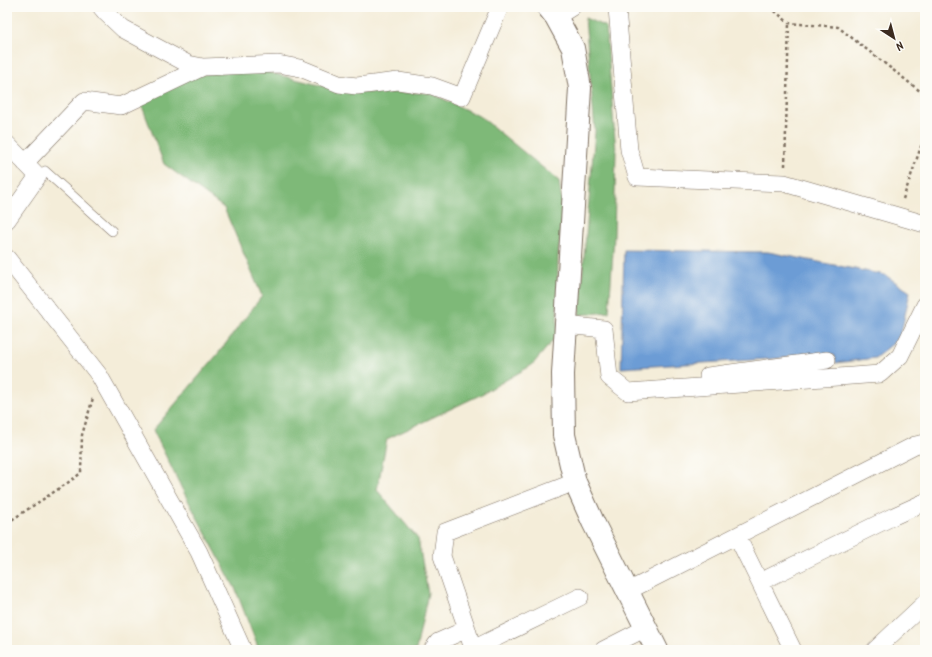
<svg xmlns="http://www.w3.org/2000/svg" width="932" height="657" font-family="Kalam,sans-serif">
<style>
.forest{fill:#7eb978;stroke:#5c724b}
.water{fill:#6c9cd5;stroke:#54637a}
.lines{fill:none;stroke-linecap:round;stroke-linejoin:round}
.lane-casing{stroke:#7c6e5f;stroke-width:10}
.street-casing{stroke:#7c6e5f;stroke-width:18}
.secondary-casing{stroke:#7c6e5f;stroke-width:24}
.path{stroke:#7c6e5f;stroke-width:2.5;stroke-dasharray:3 3;stroke-linecap:butt}
.lane{stroke:#fff;stroke-width:9}
.street{stroke:#fff;stroke-width:17}
.secondary{stroke:#fff;stroke-width:22}
</style>
<rect width="100%" height="100%" fill="#fdfcf7"/>
<filter id="ink" filterUnits="userSpaceOnUse"><feTurbulence type="fractalNoise" baseFrequency=".025" numOctaves="2"/><feDisplacementMap in="SourceGraphic" scale="8" xChannelSelector="R" yChannelSelector="G"/><feConvolveMatrix kernelMatrix="1 2 1 2 8 2 1 2 1" color-interpolation-filters="sRGB"/></filter>
<filter id="wash" filterUnits="userSpaceOnUse"><feTurbulence type="fractalNoise" baseFrequency=".012" numOctaves="4" result="noise"/><feDisplacementMap in="SourceGraphic" scale="16" xChannelSelector="R" yChannelSelector="G"/><feGaussianBlur stdDeviation="0.9" result="paint"/><feColorMatrix in="noise" values="0 0 0 0 0 0 0 0 0 0 0 0 0 0 0 0 0 1.4 0 .05"/><feComposite in="paint" operator="in"/></filter>
<g filter="url(#wash)">
<rect width="100%" height="100%" fill="#f4edd9"/>
<path class="forest" d="M585 18 606 27 616 152 614 236 609 312 579 315 595 131Z
M255 69 347 92 431 93 481 117 559 181 563 209 558 257 557 336 532 365 480 395 387 439 377 490 418 539 428 593 416 650H259L235 588 182 489 153 430 217 355 262 296 224 208 164 164 139 98 185 76Z"/>
<path class="water" d="M624 250 768 252 885 275 910 292 900 338 875 358 836 363 834 355 621 368Z"/>
</g>
<g filter="url(#ink)">
<g class="lines">
<defs>
<path id="lane" d="M38 176 45 171 112 231"/>
<path id="street" d="M101 7 106 13 123 29 188 64 203 67 278 64 300 68 339 84 357 86 398 81 432 86 462 97 500 7
M616 7 617 8 629 150 637 177 784 183 925 224
M556 17 572 7
M7 144 38 176 7 220
M25 163 84 101 121 106 203 67
M7 258 99 375 199 552 243 650
M565 325 604 329 609 377 628 392 880 374 900 356 925 305
M708 376 827 360
M737 536 793 650
M760 582 894 516 925 502
M628 591 915 445 925 443
M473 649 580 597
M432 650 438 642 467 629
M473 650 467 629 442 556 445 532 575 482
M603 650 646 628
M875 650 925 603"/>
<path id="secondary" d="M548 7 556 17 573 48 580 88 563 374 564 435 575 482 593 522 657 650"/>
</defs>
<use href="#lane" class="lane-casing"/>
<use href="#street" class="street-casing"/>
<use href="#secondary" class="secondary-casing"/>
<path class="path" d="M770 7 789 23 838 27 925 95
M785 166 789 23
M903 199 925 135
M7 523 66 484 81 473 82 435 93 398"/>
<use href="#lane" class="lane"/>
<use href="#street" class="street"/>
<use href="#secondary" class="secondary"/>
</g>
</g>
<rect width="932" height="657" fill="none" stroke="#fdfcf7" stroke-width="24"/>
<g transform="translate(894 38) rotate(144)" stroke="#fdfcf7" stroke-width="3" paint-order="stroke">
<path d="M0-3L7 15L0 10L-7 15Z" fill="#3b2a1e"/>
<text y="-6" font-size="11" font-weight="bold" text-anchor="middle" fill="#3b2a1e">N</text>
</g>
</svg>
